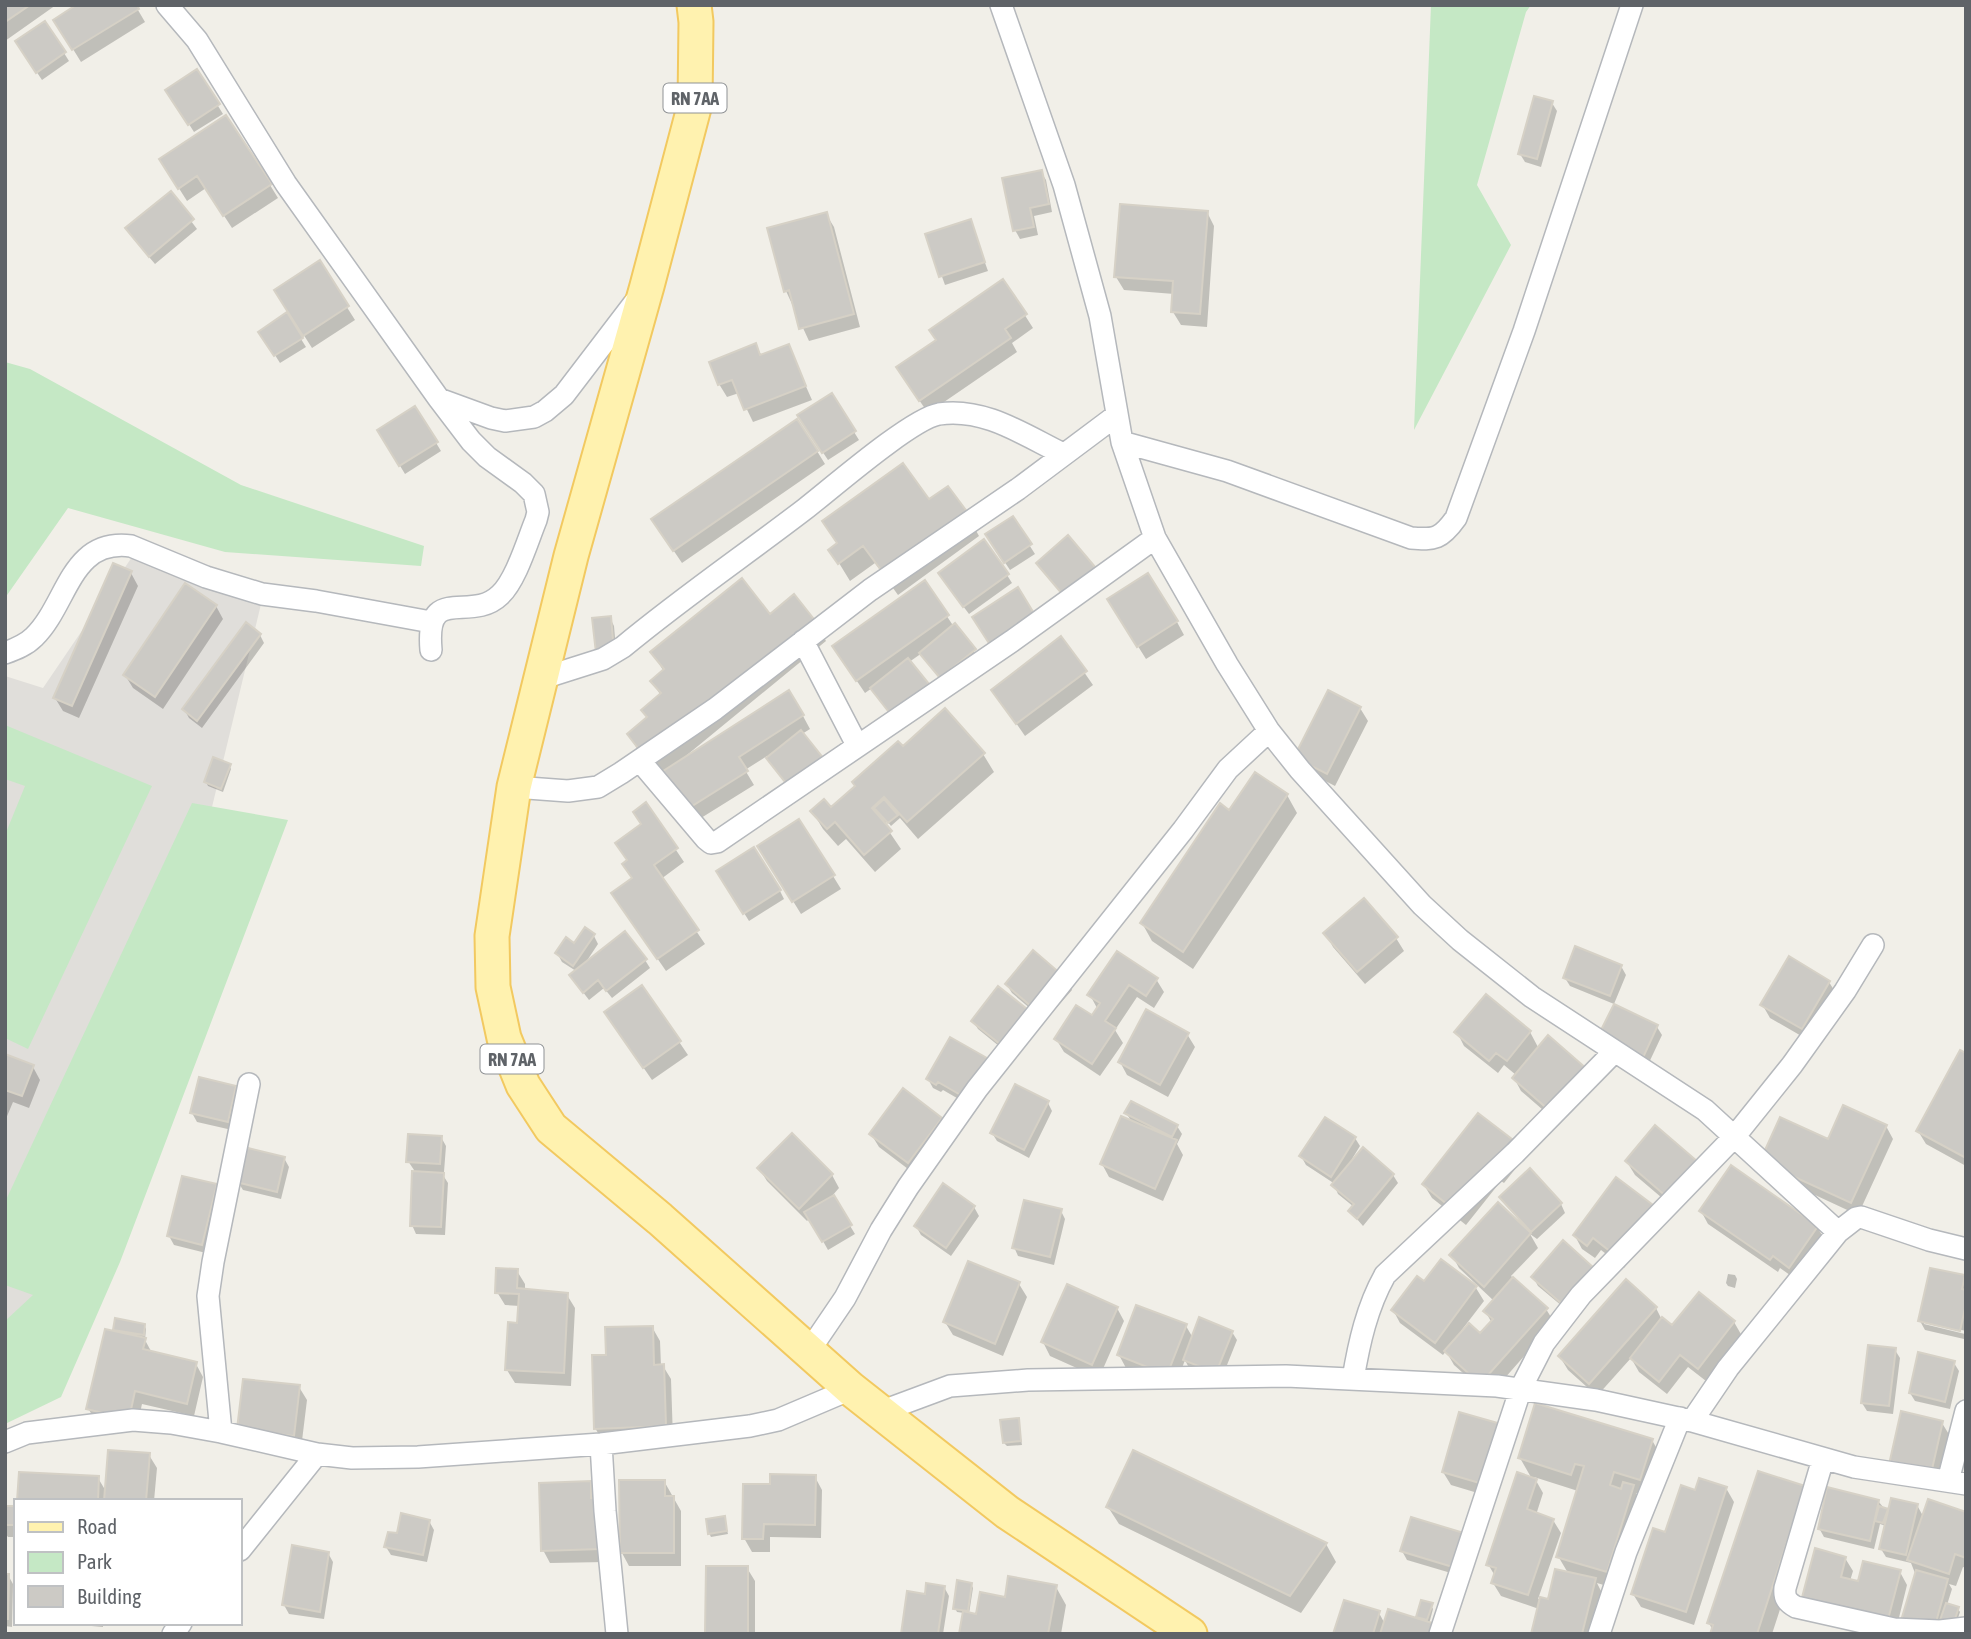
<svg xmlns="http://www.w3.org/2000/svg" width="1971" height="1639" font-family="'Asap Condensed',sans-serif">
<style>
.industrial{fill:#e0deda}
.green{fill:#c5e8c5}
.shadow{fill:#0003;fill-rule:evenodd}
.building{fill:#cccac5;stroke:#d6d1c6;stroke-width:2}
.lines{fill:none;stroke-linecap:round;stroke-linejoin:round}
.street-casing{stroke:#b5b8bc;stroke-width:24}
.primary-casing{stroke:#f2c960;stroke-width:37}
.street{stroke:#fff;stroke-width:21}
.primary{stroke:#fff2af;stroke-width:33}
.labels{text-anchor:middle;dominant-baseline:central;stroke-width:5;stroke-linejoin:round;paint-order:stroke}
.shield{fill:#fff;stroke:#8f9295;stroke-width:2}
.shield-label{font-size:18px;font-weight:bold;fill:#5f6368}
</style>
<rect width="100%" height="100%" fill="#f1efe8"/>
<path class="industrial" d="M132 557 262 600 92 1304 5 1372V676L43 688Z"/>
<path class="green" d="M1431 5H1531L1526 12 1477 185 1511 245 1414 430Z
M5 362 30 369 241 485 424 546 421 566 225 552 68 508 5 598Z
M5 725 152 786 28 1049 5 1038V835L25 786 5 779Z
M192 803 288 820 120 1262 61 1397 5 1424V1321L33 1295 5 1285V1202Z"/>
<path class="shadow" d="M5 5H56L5 41Z
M135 5 145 22 81 62 55 20Z
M22 50 64 53 69 61 42 80Z
M197 72 223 114 194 132 173 99Z
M1552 103 1557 111 1541 167 1525 162 1520 154Z
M161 160 270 185 278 198 232 228 206 188 187 201Z
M1041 172 1046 180 1052 212 1034 216 1038 235 1020 239 1015 230Z
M170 193 197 229 155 264 132 237Z
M1207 212 1214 226 1207 327 1181 325 1173 312 1174 294 1124 290 1116 277Z
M826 214 834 227 860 327 809 341 786 291Z
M970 221 988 271 945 285 927 235Z
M319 263 355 320 312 348 284 304Z
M1003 281 1033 328 1012 343 1017 352 928 413 906 381 937 341Z
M261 333 301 339 306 347 280 363Z
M755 345 762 356 788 346 812 400 753 422 739 393 727 397 719 384Z
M831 395 859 440 828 460 804 424Z
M415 408 441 451 405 474 379 431Z
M817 451 825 464 682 563 661 532Z
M928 502 969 518 979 536 898 595 875 563 850 581 831 550 838 544 824 522Z
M1012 518 1035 554 1010 570 992 543Z
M131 573 138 586 79 718 63 711 55 698Z
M1007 575 1012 583 969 614 945 582Z
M925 583 954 627 979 658 946 686 922 653 865 693 842 659Z
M216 606 223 619 163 709 133 688 125 675Z
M1117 613 1177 622 1184 635 1146 659Z
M770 616 816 624 826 641 687 755 688 757 803 716 810 729 802 734 799 799 767 756 745 770 754 785 693 823 639 752 629 735 648 719 661 696 652 681 664 672 653 653Z
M610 618 614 626 617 660 602 661Z
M260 635 264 643 202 728 189 718 184 709Z
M1061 639 1093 685 1025 736 993 690Z
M1360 708 1368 721 1335 786 1304 770Z
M903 749 983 754 994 772 918 839 900 818 891 826 887 821 884 824 901 849 875 872 846 839 838 846 823 829 812 811 831 809Z
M229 765 231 769 223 792 208 786 206 782Z
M1287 795 1297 813 1193 969 1152 941 1142 923Z
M646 805 684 862 661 879 705 944 666 971 621 906 634 879Z
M767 859 833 876 841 889 801 914Z
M718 871 780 891 784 899 749 921Z
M1326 934 1396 938 1404 951 1365 984 1333 947Z
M594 936 598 944 586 962 645 960 650 968 612 998 604 988 589 1000 576 983V971L562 962 557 953Z
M1117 953 1156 979 1164 992 1154 1008 1137 997 1115 1030 1123 1043 1100 1076 1064 1052 1056 1039 1093 1018 1097 1008 1090 995Z
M1621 966 1626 975 1614 1004 1570 986 1565 978Z
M1067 981 1072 990 1045 1021 1012 993 1007 985Z
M1829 982 1837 995 1810 1041 1770 1018 1762 1004Z
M642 987 688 1055 652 1080 614 1025Z
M1615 1006 1657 1027 1662 1035 1646 1069Z
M973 1021 1036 1022 1010 1055 978 1029Z
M1457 1032H1530L1539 1049 1558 1123 1521 1091 1514 1078 1516 1075 1504 1065 1498 1073 1464 1046Z
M1187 1034 1195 1047 1168 1097 1127 1075 1120 1062Z
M5 1055 33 1067 40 1080 29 1108 13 1102 5 1121Z
M1966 1055V1166L1926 1144 1918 1131Z
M985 1059 990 1067 969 1105 943 1090 941 1092 933 1088 928 1079Z
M235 1088 240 1096 232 1130 197 1122 192 1113Z
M1048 1103 1052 1111 1029 1158 997 1141 992 1133Z
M1126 1113 1177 1126 1182 1134 1177 1144 1183 1155 1163 1201 1109 1177 1102 1164 1132 1122Z
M941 1119 948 1132 916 1175 879 1147 871 1134Z
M1886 1126 1893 1139 1858 1215 1770 1174 1829 1141Z
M1655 1128 1675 1209 1635 1175 1627 1162Z
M792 1135 832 1175 839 1188 832 1196 855 1234 828 1250 810 1218 807 1221 767 1181 759 1168Z
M441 1137 446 1146 444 1172H441L448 1183 445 1235 416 1234 412 1225 414 1170 408 1161Z
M1355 1138 1360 1146 1352 1159 1393 1175 1398 1183 1363 1226 1350 1211 1354 1207 1338 1194 1334 1185 1335 1184 1306 1165 1301 1156Z
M284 1158 289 1167 281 1199 243 1190 238 1182Z
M1524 1158 1504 1183 1501 1181 1466 1225 1432 1198 1424 1185Z
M216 1186 220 1194 206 1253 174 1245 169 1236Z
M1501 1197 1561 1204 1565 1213 1537 1239 1530 1234 1538 1248 1511 1276 1546 1309 1554 1322 1489 1396 1454 1365 1446 1351 1443 1355 1400 1323 1393 1310 1424 1283 1441 1261 1476 1288 1484 1301 1461 1331 1480 1336 1492 1323 1485 1311 1494 1301 1459 1268 1452 1255 1521 1222Z
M1652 1206 1660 1219 1624 1268 1601 1250 1595 1258 1582 1249 1575 1236Z
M974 1207 979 1216 951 1256 921 1235 916 1226Z
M1061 1211 1065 1219 1054 1265 1018 1256 1014 1247Z
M1701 1211 1817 1227 1825 1240 1797 1280 1780 1268 1778 1272 1708 1224Z
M1563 1243 1568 1311 1538 1286 1533 1277Z
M517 1271 525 1284V1291L567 1295 575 1308 571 1386 515 1383 507 1370 519 1325 520 1306 505 1305 497 1292Z
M1728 1274 1735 1275 1737 1279 1735 1288 1728 1286 1726 1283Z
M1964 1277 1966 1331 1924 1321V1324L1965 1334 1964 1339 1925 1330 1920 1321Z
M1019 1284 1027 1297 1003 1356 953 1335 945 1322Z
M1699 1294 1734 1322 1742 1336 1706 1381 1688 1367 1667 1394 1639 1372 1631 1358 1597 1396 1568 1370 1560 1357 1656 1308 1661 1318 1672 1327Z
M1117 1308 1124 1321 1099 1378 1050 1356 1043 1342Z
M144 1325 146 1329 145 1340 152 1353 196 1364 203 1377 194 1416 142 1404 136 1431 96 1422 88 1408 117 1333 115 1329Z
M1186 1326 1193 1338 1232 1332 1237 1340 1221 1380 1189 1368 1185 1360 1175 1387 1126 1368 1119 1355Z
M652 1327 660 1341 661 1366H663L671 1379 673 1439 603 1441 595 1428 608 1356Z
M1895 1350 1900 1358 1893 1414 1867 1411 1862 1403Z
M1954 1363 1959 1371 1950 1409 1915 1401 1910 1393Z
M299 1387 307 1400 301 1449 247 1442Z
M1018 1420 1022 1445 1007 1446 1004 1443Z
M1942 1423 1950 1436 1937 1490 1897 1482Z
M1507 1439 1491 1497 1451 1485 1443 1472Z
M1652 1440 1662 1458 1650 1497 1636 1493 1643 1505 1617 1589 1597 1583 1602 1593 1593 1634H1532L1539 1609 1501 1596 1493 1583 1495 1576 1488 1564 1532 1479 1520 1458ZM1534 1477 1578 1491 1558 1556 1568 1573 1549 1601 1538 1599 1561 1533 1553 1520 1536 1515 1543 1493Z
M149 1455 157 1468 154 1501H19L98 1478 107 1493Z
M1760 1473 1814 1505 1772 1634H1712L1713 1631 1709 1623Z
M815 1477 822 1490 821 1538 770 1537V1552H752L744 1538 772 1486Z
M664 1481 681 1511V1566H629L622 1553Z
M590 1483 597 1496 606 1562 550 1563 543 1550Z
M1726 1488 1734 1502 1694 1625 1641 1607 1633 1594 1667 1534Z
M1878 1501 1889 1514 1917 1505 1924 1518 1966 1514V1568L1963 1567 1956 1586 1949 1584 1952 1589 1947 1605 1958 1609 1960 1612 1953 1633 1939 1634 1911 1563 1886 1557 1881 1549 1886 1526 1880 1524 1874 1549 1824 1537 1819 1528Z
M5 1507 16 1508V1537H8L5 1533Z
M1108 1507 1326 1544 1336 1562 1301 1613 1119 1524Z
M724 1518 728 1534 711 1537 709 1533Z
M1412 1519 1461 1576 1407 1560 1402 1551Z
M429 1521 434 1530 427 1562 391 1555 386 1547Z
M328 1553 333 1562 324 1619 289 1614 284 1605Z
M1845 1558 1853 1571 1850 1581 1859 1583 1900 1572 1907 1585 1895 1634 1810 1618Z
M747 1568 755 1581V1634H707Z
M5 1575H8L13 1584 12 1627 5 1626Z
M971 1584 973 1588 969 1614 977 1616 1006 1599 1056 1587 1066 1605 1061 1634H960L964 1613 957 1612 955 1608Z
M944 1587 949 1596 943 1634H903L926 1596Z
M1431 1605 1433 1609 1429 1624 1437 1634H1335L1379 1613 1385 1624 1421 1621 1418 1616Z
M57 1623H103V1627Z"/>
<path class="building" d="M5 5H30L5 22Z
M76 5H137L139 9 72 50 53 20Z
M45 21 66 52 36 73 15 41Z
M197 69 220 104 188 125 165 90Z
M1534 96 1553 101 1537 159 1518 154Z
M226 115 272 184 223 216 197 176 178 189 159 159Z
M1042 170 1049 204 1030 208 1034 227 1013 231 1002 178Z
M171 191 194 219 149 257 125 228Z
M1120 204 1208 211 1200 314 1171 312 1173 281 1114 277Z
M827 212 854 314 799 329 789 290 784 292 767 228Z
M971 219 985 262 939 277 925 234Z
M320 260 349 306 303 336 274 290Z
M1003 279 1027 314 1005 329 1011 338 919 401 896 367 936 340 929 330Z
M287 312 303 338 274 356 258 332Z
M756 343 760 355 789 344 806 386 744 410 732 380 718 385 709 362Z
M832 393 856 431 822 453 797 415Z
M415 406 438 442 399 466 377 430Z
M797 419 818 451 673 551 651 519Z
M903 463 929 499 948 486 971 517 887 578 863 546 838 564 828 550 837 543 822 521Z
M1013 516 1032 544 1004 563 985 534Z
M1068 535 1101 574 1069 602 1036 563Z
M984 539 1009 574 963 607 938 573Z
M113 563 132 571 72 706 53 698Z
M1148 573 1178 621 1137 647 1107 599Z
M742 578 770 614 794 594 817 623 648 761 627 734 647 717 641 710 661 693 650 681 664 669 650 652Z
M925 580 949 615 856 681 832 646Z
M185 583 217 605 155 697 123 675Z
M1018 587 1038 620 992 648 972 617Z
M611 616 614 652 596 653 592 618Z
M246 622 261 634 197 721 182 709Z
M955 623 976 649 940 678 919 653Z
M1061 636 1087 671 1016 724 991 690Z
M908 658 934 690 896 721 870 688Z
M789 690 804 715 739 757 748 771 684 811 660 773Z
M1328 690 1361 707 1327 774 1294 757Z
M945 708 985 753 907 822 884 797 872 808 892 831 864 855 835 822 827 829 810 811 824 799 831 807 855 786 852 782 898 741 903 746Z
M801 730 828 764 793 792 766 758Z
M213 757 231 764 221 789 204 782Z
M1255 772 1288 794 1183 952 1140 923 1220 803 1229 810Z
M884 799 898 815 888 823 874 808Z
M646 802 678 848 654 865 699 930 657 959 611 893 632 878 622 864 627 860 615 843 641 824 633 812Z
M799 819 835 875 792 902 757 846Z
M754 847 781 890 743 914 716 871Z
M1364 898 1398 937 1357 972 1323 933Z
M585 927 595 934 573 966 555 953 566 937 574 943Z
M625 931 647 959 606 991 598 980 583 993 569 975Z
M1575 946 1622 965 1610 996 1563 978Z
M1033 950 1068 980 1040 1014 1005 984Z
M1117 951 1158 978 1146 996 1129 985 1105 1021 1116 1028 1092 1064 1054 1039 1076 1005 1092 1015 1100 1003 1087 995Z
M1789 956 1830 981 1802 1029 1760 1005Z
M642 985 681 1041 643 1068 604 1012Z
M998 986 1032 1013 1005 1048 971 1021Z
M1486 994 1531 1031 1507 1061 1496 1053 1489 1061 1454 1032Z
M1614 1004 1658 1025 1641 1062 1596 1040Z
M1146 1009 1189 1033 1160 1085 1118 1062Z
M1548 1035 1587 1069 1550 1111 1512 1078Z
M950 1037 987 1058 964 1097 938 1082 936 1085 926 1079Z
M1960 1050 1966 1053V1158L1916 1131Z
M5 1054 34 1065 22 1096 5 1090Z
M199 1077 236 1086 228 1122 190 1113Z
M1015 1084 1049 1101 1024 1150 990 1133Z
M903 1088 942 1118 908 1163 869 1134Z
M1131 1101 1178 1125 1172 1137 1124 1113Z
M1843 1105 1887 1125 1851 1203 1760 1161 1780 1117 1828 1139Z
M1478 1113 1517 1143 1458 1213 1422 1184Z
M1121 1116 1177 1140 1155 1189 1100 1164Z
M1325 1117 1356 1137 1331 1177 1299 1156Z
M1655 1125 1697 1161 1667 1197 1625 1161Z
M792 1133 833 1174 799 1209 757 1168Z
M408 1134 442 1136 440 1164 406 1162Z
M244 1147 285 1157 277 1192 236 1182Z
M1363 1147 1394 1174 1357 1219 1348 1211 1354 1204 1331 1185Z
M1731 1165 1818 1226 1789 1268 1773 1256 1770 1260 1699 1211Z
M1530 1168 1562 1203 1531 1232 1499 1197Z
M412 1171 444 1173 441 1227 410 1226Z
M182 1176 217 1184 202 1245 167 1236Z
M1616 1177 1653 1205 1616 1256 1593 1238 1587 1246 1573 1235Z
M943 1183 975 1206 946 1248 914 1226Z
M834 1195 852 1225 822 1242 804 1212Z
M1024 1200 1062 1209 1050 1257 1012 1248Z
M1498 1202 1531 1233 1484 1287 1449 1255Z
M1563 1240 1594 1268 1562 1304 1531 1277Z
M1441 1259 1477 1286 1435 1343 1391 1310 1417 1276 1424 1281Z
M968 1261 1020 1282 995 1344 943 1322Z
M496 1268 518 1269 517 1288 568 1293 564 1373 505 1370 508 1322 517 1323 519 1294 495 1293Z
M1930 1268 1965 1275 1962 1289 1966 1290V1304L1960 1331 1918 1321Z
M1513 1277 1548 1308 1480 1384 1444 1351 1469 1323 1480 1333 1493 1319 1483 1311Z
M1626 1279 1657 1307 1589 1384 1558 1356Z
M1067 1284 1118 1307 1092 1365 1041 1342Z
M1699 1292 1735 1321 1698 1369 1680 1355 1659 1382 1630 1358 1662 1317 1672 1325Z
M1136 1305 1187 1324 1167 1375 1117 1355Z
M1199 1317 1233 1331 1216 1373 1183 1360Z
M115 1318 145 1324 144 1335 113 1330Z
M653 1326 654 1365 664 1364 666 1426 594 1429 592 1355H606L605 1327Z
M105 1329 146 1338 143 1349 197 1362 187 1404 135 1391 129 1419 86 1409Z
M1868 1345 1896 1348 1889 1406 1861 1403Z
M1918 1352 1955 1361 1945 1402 1909 1393Z
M243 1379 300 1385 294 1436 237 1429Z
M1535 1403 1653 1439 1640 1480 1614 1472 1610 1485 1621 1489 1623 1482 1634 1485 1607 1572 1556 1557 1584 1466 1575 1464 1571 1475 1518 1458Z
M1901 1411 1943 1421 1930 1478 1888 1469Z
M1459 1412 1501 1424 1483 1484 1442 1472Z
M1019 1418 1021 1441 1003 1443 1000 1420Z
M108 1450 150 1453 146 1501H104Z
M1133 1450 1327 1543 1290 1596 1106 1507Z
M1758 1471 1805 1486 1757 1634H1710L1713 1625 1707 1623Z
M19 1472 99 1476 98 1501H17Z
M1517 1472 1537 1479 1527 1509 1554 1519 1528 1595 1491 1583 1496 1568 1486 1565Z
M770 1474 816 1475 815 1525 764 1524 763 1539H742L743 1484H770Z
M1699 1478 1727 1487 1686 1612 1631 1594 1653 1528 1665 1532 1681 1485 1695 1490Z
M619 1480H665V1496H674V1553H620Z
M591 1481V1498H598L600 1549 541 1551 539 1483Z
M1827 1487 1879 1500 1870 1541 1818 1529Z
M1891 1498 1918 1504 1906 1555 1879 1549Z
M1928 1499 1966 1512V1558L1955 1554 1949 1574 1907 1560Z
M5 1506H16V1525H5Z
M1879 1506 1888 1509 1883 1523 1875 1521Z
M401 1513 430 1520 423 1555 384 1547 388 1532 397 1533Z
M725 1516 727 1531 708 1534 706 1519Z
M1411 1517 1467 1534 1456 1568 1400 1551Z
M292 1545 329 1552 320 1612 282 1605Z
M1815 1548 1846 1557 1841 1577 1858 1581 1863 1561 1901 1570 1886 1627 1800 1605Z
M706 1566H748V1634H705Z
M1555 1569 1596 1578 1582 1634H1531L1540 1597 1548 1599Z
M1916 1570 1948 1579 1933 1633 1900 1624Z
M5 1574H9L8 1619H5Z
M1008 1576 1057 1585 1048 1634H959L963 1611 976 1614 980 1592 1005 1597Z
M957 1580 972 1583 968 1611 953 1609Z
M926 1583 945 1586 938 1634H901L907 1591 925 1594Z
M1344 1600 1380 1611 1373 1634H1333Z
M1421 1600 1433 1603 1427 1620 1416 1617Z
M1946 1603 1959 1607 1951 1631 1938 1626Z
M1388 1609 1432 1623 1429 1634H1380Z"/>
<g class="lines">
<defs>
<path id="street" d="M167 5 197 40 286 184 439 399 471 441 487 457 523 483 534 494 538 512 536 520C527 542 516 580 500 595 470 624 425 582 431 650
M1001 5 1064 185 1100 316 1122 442 1155 538 1227 664 1269 731 1300 770 1422 905 1460 940 1532 997 1705 1110 1838 1232
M439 399 491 418 505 421 534 417 545 411 564 395 635 302
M1122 442 1227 471 1411 538C1435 540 1441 539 1456 518L1524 331 1632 5
M803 641 857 745
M5 653C16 649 26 645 34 637 68 604 70 538 131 546L206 577 262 594 316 601 431 622
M540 679 603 659 623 647C682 598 745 555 805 509 832 488 911 419 939 414 984 407 1024 435 1063 454
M640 761 706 839 711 843 717 842 1012 641 1155 538
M514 787 568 791 598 787 621 773 715 709 870 590 1018 489 1117 415
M809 1351 845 1298 881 1230 908 1187 977 1089 1183 830 1228 769 1269 731
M1353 1379C1359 1343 1367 1307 1385 1275L1515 1153 1614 1052
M880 1412 950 1386 1028 1380 1286 1376 1497 1386 1596 1400 1692 1421 1854 1467 1966 1484
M1692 1421 1728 1368 1838 1232 1856 1218 1861 1217 1929 1240 1966 1249
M221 1432 208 1296 213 1262 249 1084
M5 1442 27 1433 133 1420 171 1423 221 1432 317 1454 352 1458 418 1457 601 1444 750 1426 778 1420 851 1389
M601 1444 605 1511 617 1634
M1823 1459 1785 1588C1784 1598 1787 1602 1796 1607L1894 1629 1940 1631 1966 1628
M1948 1481 1966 1411
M240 1550 317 1454
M173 1634 181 1623
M1440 1634 1521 1388 1544 1343 1581 1295 1735 1136 1792 1065 1845 991 1873 945
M1599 1634 1626 1552 1680 1418"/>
<path id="primary" d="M694 5 696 22 695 104 647 286 571 556 514 787 492 936 493 987 504 1038 523 1085 551 1128 660 1219 851 1389 1007 1512 1190 1634"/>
</defs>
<use href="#street" class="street-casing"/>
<use href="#primary" class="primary-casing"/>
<use href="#street" class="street"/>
<use href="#primary" class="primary"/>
</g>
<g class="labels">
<g class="shield">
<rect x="663.5" y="83.5" width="63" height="29" rx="5"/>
<rect x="480.5" y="1044.5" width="63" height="29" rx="5"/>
</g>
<g class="shield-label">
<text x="695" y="98">RN 7AA</text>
<text x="512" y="1059">RN 7AA</text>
</g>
</g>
<rect width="1971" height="1639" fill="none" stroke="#5f6368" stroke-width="14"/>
<rect x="14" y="1499" width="228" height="126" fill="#ffffff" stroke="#bfc1c3" stroke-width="2"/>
<rect x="28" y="1522" width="35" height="10" fill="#fff2af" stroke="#bfc1c3" stroke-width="2"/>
<text x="77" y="1534" font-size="21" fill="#5f6368">Road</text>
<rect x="28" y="1552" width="35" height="21" fill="#c5e8c5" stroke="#bfc1c3" stroke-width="2"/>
<text x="77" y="1569" font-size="21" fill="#5f6368">Park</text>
<rect x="28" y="1586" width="35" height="21" fill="#cccac5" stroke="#bfc1c3" stroke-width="2"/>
<text x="77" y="1604" font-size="21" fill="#5f6368">Building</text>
</svg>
